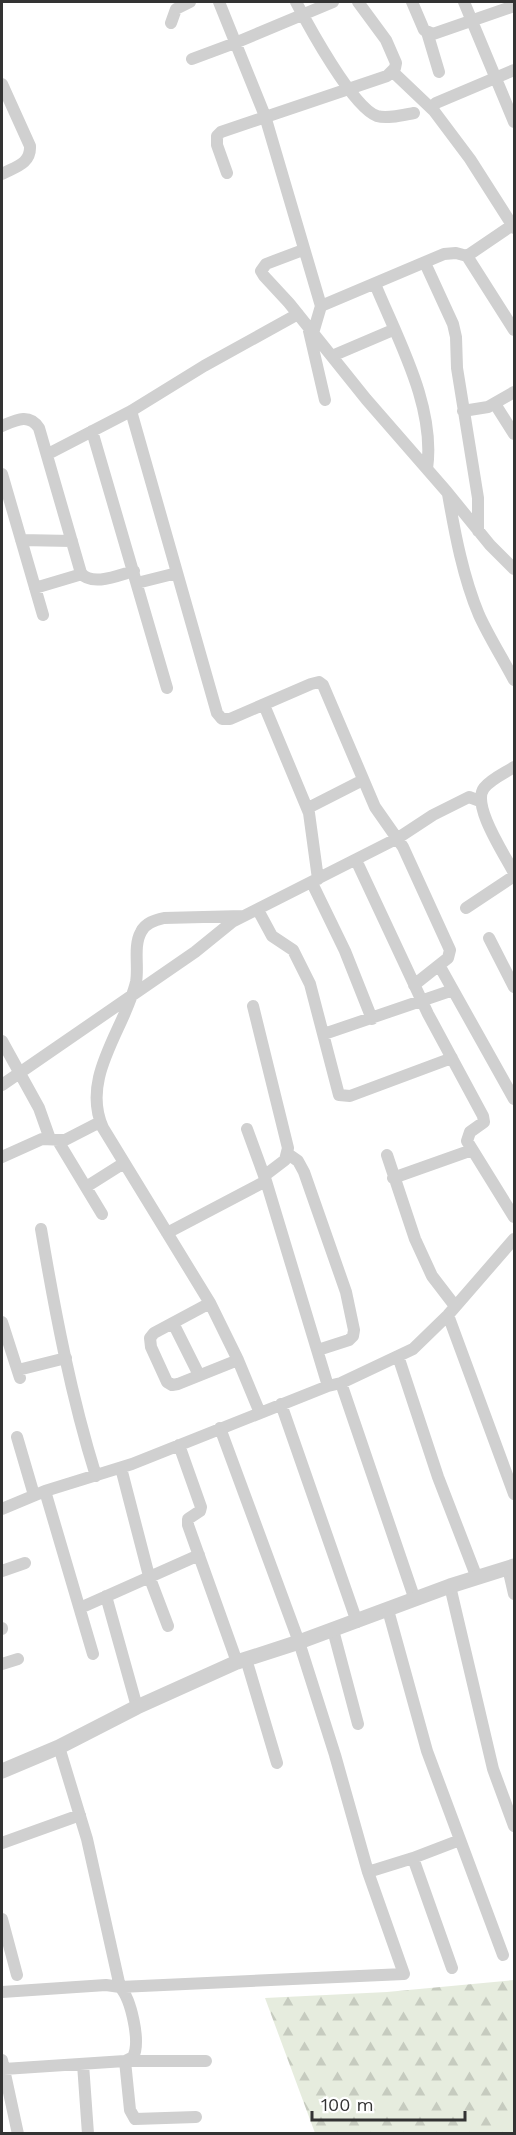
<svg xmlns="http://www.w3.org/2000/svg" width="516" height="2135" font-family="'Work Sans',sans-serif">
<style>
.forest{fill:url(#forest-firs)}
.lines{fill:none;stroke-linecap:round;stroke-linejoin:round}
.minor{stroke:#d0d0d0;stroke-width:12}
.tertiary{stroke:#d0d0d0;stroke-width:15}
</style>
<defs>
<pattern id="forest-firs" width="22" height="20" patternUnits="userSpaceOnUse" patternTransform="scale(1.5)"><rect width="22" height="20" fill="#e6ecde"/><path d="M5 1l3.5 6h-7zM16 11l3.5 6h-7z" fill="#c6cbbf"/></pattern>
</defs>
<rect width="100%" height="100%" fill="#fff"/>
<path class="forest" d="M514 1980V2133H315L265 1998 387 1992Z"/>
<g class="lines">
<path class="minor" d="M219 2 265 116 321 306 313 333
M296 2C308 25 353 108 377 116 387 119 403 115 414 113
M412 2 424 30 433 34 514 6
M464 2 514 122
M171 23 176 9 190 2
M427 32 439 72
M192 59 235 43 333 2
M514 70 436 103 433 106 434 111 470 159 514 228
M393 72 434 111
M2 84 30 146C31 164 15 167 2 174
M227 173 217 145V136L221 132 387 76 395 68 396 63 386 40 358 2
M514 224 467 256 514 330
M303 250 266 264 261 271 264 276 289 303 366 399 447 492 490 545 514 569
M425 263 453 324 456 337 457 368 478 498V531
M375 284C398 340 436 407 427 469
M321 306 444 254 456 253 467 256
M309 331 325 400
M332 356 393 330
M495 404 514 434
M131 411 217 713 222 719H230L311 684 319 682 323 685 375 807 403 847 450 950 448 958 414 985
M463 411 488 407 514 392
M2 426C16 420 29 413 39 428L81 573C92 587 119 575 134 571
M92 431 167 688
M48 454 131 411 204 366 298 314
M2 474 43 615
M448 494C455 534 463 577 479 615 489 637 503 659 514 680
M21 540 72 541
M137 583 177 573
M35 588 82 574
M264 705 309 813 318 879
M514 767C505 773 491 779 484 788 471 805 505 855 514 873
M308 808 363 780
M356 860 428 1014 483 1116 484 1122 470 1132 467 1141 514 1217
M312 883 345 951 372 1019
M466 908 514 876
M258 910 272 936 293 950 310 984 339 1095 350 1096 452 1058
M243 916 164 918C155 920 145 923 141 932 133 946 139 967 136 982 125 1029 80 1077 103 1128L210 1303 238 1360 260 1413
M489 938 514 987
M439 965 514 1099
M253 1006 288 1148 285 1160 264 1176
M324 1034 453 990
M2 1041 39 1108 50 1139
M2 1085 195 952 232 922 398 838 433 815 469 797 480 801
M247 1129 266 1181 328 1386
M58 1141 102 1214
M288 1154 298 1161 304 1172 346 1292 354 1330 353 1336 349 1340 318 1350
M387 1155 415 1239 432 1276 455 1306
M2 1157 42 1139 65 1140 100 1122
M393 1178 472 1150
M86 1187 124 1163
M41 1229C55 1312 71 1396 96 1476
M167 1233 266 1181
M210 1303 154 1333 150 1338 151 1347 167 1382 172 1385 178 1384 238 1360
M448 1315 514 1494
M2 1322 20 1378
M173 1323 199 1375
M398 1356 438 1477 477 1578
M18 1370 66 1358
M341 1383 415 1600
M281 1404 357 1622
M17 1437 34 1495
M179 1445 201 1507 200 1511 188 1519V1525L237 1662
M121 1468 149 1576 168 1626
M45 1491 93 1654
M2 1509 45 1491 132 1464 328 1386 341 1383 413 1349 448 1315 514 1239
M508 1568 514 1594
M2 1571 25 1563
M450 1586 493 1769 514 1826
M106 1596 137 1707
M80 1608 199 1555
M388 1610 427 1751 503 1955
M2 1629V1628
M333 1630 358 1724
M246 1659 277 1763
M2 1664 18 1659
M59 1747 87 1839 120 1987 404 1974 368 1872 335 1755 299 1642 220 1428
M2 1843 80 1815
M413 1858 452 1968
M368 1872 413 1858 460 1840
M2 1919 17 1975
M2 1992 106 1985 120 1987C131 1999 141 2042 133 2057L125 2061 4 2069
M2 2060 18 2134
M83 2064 88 2134
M196 2117 135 2119 130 2110 125 2061H206"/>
<path class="tertiary" d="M2 1771 59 1747 137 1707 237 1662 299 1642 450 1586 514 1566"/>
</g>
<rect width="516" height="2135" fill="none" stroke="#333333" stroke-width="6"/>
<path d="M312 2111v9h153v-9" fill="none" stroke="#333333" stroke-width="3"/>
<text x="321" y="2111" font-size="18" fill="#333333" stroke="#ffffff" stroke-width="4.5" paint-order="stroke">100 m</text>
</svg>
